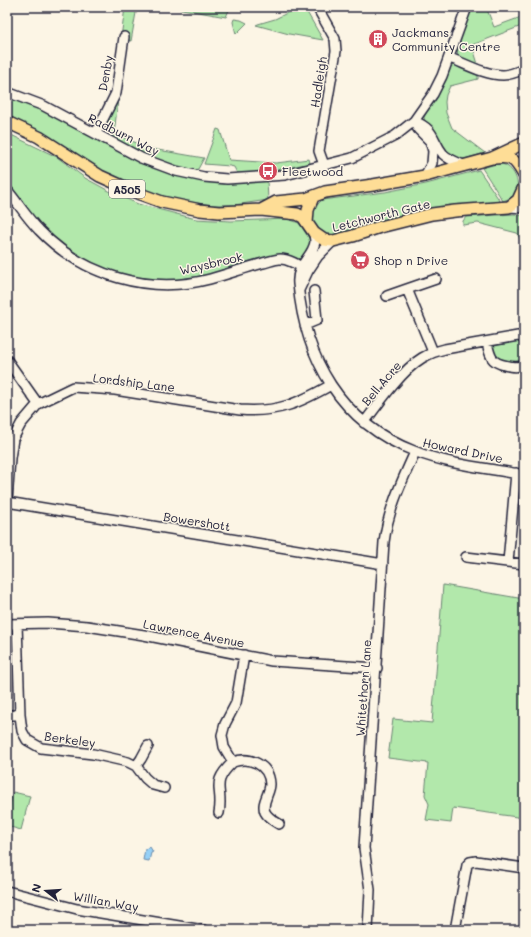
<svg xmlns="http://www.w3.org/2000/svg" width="531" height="937" font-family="Mali,sans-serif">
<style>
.green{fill:#b2e8ab;stroke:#6a8573}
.water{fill:#96d0f6;stroke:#688aab}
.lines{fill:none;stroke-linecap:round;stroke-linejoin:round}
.minor-casing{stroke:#22223b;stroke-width:12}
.major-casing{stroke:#22223b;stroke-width:14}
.minor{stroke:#fcf5e5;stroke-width:9}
.major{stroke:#fedd96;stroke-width:11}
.labels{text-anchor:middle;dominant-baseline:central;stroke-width:3;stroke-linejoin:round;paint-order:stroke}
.shield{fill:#fcf5e5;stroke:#63616e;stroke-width:1}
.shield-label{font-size:11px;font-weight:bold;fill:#22223b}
.poi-label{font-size:12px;fill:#22223b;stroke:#fcf5e5;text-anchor:start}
.street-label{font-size:12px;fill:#22223b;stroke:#fcf5e5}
</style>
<rect width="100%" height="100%" fill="#fcf5e5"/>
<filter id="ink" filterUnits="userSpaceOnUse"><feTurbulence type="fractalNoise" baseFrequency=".025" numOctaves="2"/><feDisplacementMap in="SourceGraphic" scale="8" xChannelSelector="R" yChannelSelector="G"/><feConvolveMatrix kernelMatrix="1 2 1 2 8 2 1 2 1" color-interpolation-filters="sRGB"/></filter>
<g filter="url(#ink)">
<path class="green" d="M125 7H137L131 41 121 38Z
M171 7H223L229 10 226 17Z
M299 7H304L323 40 289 34 256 25 258 24 275 19Z
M470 7H486L494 27 524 16V25L472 45 478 64 463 60 458 56 457 50Z
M234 19 241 20 247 23 236 34 233 22Z
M454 65 478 73V79L450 86 446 95 445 102 446 113 452 128 485 153 461 160 444 152 425 123 424 117 450 67Z
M7 95 47 112 174 175C207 183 234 183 267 180L268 200 234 205H212L168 199 143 190 113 178 47 135 7 117Z
M118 100 114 134 152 149 204 158 198 169 192 171C177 167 109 145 107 129 106 122 115 107 118 100Z
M217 129 220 130 229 160 276 163 309 159 310 163C290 167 256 176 237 173L234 167 230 166 204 164Z
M7 133 57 157 85 178 109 191 138 204 196 219 231 221 288 219 299 223 311 241C308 250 305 256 297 260L284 255 200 278 175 281 135 279 84 261 47 234 7 186Z
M496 164C500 164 505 164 508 167 517 173 522 190 512 197 509 199 505 200 503 201L482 168Z
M479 170 500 201 336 239 318 233C310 218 310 211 322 200L385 192 426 184Z
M514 214 524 216V246L517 233 478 223 463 225V221L466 217Z
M519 339 524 343V360L523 362H510L498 360 494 354 492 345Z
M443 585 524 599V818L453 808 451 823 426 820 429 804 425 795 428 763 388 758 393 719 432 723Z
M13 792 30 796 21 830 7 826V818Z"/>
<path class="water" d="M150 847 153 852 151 853 149 861 143 860 145 849Z"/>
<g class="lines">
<defs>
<path id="minor" d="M317 7 335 39 336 51 319 151 324 165
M450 58C466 64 485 75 503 75 510 75 517 72 524 69
M7 92 44 106 141 158 176 171 204 177 227 179 285 175 352 158 395 136 414 121 433 94 442 76 467 7
M414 121C436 130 431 139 443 154 448 159 456 162 463 165
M414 121 418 129 430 141 433 151 432 163 425 176
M96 133 116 93 124 37
M7 190C18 203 27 218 39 230 83 276 149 295 210 279 228 274 245 268 263 263 268 262 275 259 280 259 290 259 300 266 308 271
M509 207 524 208
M314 233C314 236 315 239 315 242 313 257 296 264 298 284 305 359 341 423 414 451 449 465 488 468 524 475
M407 289 436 279
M299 290 308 271 318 256 333 241
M387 296 407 289 433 352
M305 325 317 320 314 291
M487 342C488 347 489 353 492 358 496 365 516 369 524 365
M7 360 38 404
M364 423C378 404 402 370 422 358 429 354 436 351 445 349L518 336 524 338
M7 502 10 458 13 439 21 424 38 404 73 387 115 390 240 410C278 413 299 403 331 385
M7 502 383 564
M466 557 524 564
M508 562 516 473
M7 624 48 623 87 626 144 635 272 661 377 668
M17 624 20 715 22 731 27 740 41 748 93 754 128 762 136 766 145 778 153 785 164 788
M7 715H20
M233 762C249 756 269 764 270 784 270 794 261 802 265 812 268 818 274 821 279 824
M136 766 141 759 148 746
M219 813C224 787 209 785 233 762L224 747 222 735 225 724 236 703 244 655
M7 891 77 909 203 930
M368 930 370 890 364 848 384 542C388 510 402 481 415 452
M455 930 467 865 470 862 476 861 524 868"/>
<path id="major" d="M7 122 39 137 100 176 140 194 162 202 200 210 219 212 261 210 297 214 303 217 314 233 324 240 333 241 353 236 380 227 432 214 455 211 509 207 518 200 524 187
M495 158C513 156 515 160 524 175
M261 210 276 202 306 199 325 192 373 185 425 176 492 158 524 143
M307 223 308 210 313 197"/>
</defs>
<use href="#minor" class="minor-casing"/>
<use href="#major" class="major-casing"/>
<use href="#minor" class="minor"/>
<use href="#major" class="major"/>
</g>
</g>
<defs>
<symbol id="building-disc" viewBox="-11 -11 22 22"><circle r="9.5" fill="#d1495b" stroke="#fcf5e5"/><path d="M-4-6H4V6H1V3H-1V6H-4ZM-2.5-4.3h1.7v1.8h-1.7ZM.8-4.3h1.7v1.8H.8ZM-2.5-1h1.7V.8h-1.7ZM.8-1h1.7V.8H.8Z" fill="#fff"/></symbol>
<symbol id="bus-disc" viewBox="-11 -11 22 22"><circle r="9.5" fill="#d1495b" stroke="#fcf5e5"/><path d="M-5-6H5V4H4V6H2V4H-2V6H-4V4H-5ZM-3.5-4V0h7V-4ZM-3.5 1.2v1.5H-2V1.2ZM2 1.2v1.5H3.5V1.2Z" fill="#fff"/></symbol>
<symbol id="supermarket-disc" viewBox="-11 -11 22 22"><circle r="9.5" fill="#d1495b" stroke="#fcf5e5"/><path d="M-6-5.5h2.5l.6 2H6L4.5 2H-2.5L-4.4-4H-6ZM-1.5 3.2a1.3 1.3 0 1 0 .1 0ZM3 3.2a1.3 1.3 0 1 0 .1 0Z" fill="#fff"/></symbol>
</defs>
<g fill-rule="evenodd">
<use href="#building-disc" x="367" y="28" width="22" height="22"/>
<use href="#bus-disc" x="257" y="160" width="22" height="22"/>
<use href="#supermarket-disc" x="349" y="249" width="22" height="22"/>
</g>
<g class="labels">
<rect class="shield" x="109" y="180" width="36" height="18" rx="3"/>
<g class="shield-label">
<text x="127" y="189">A505</text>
</g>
<g class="poi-label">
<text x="392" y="32">Jackmans<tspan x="392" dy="14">Community Centre</tspan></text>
<text x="282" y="171">Fleetwood</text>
<text x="374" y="260">Shop n Drive</text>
</g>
<g class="street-label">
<text transform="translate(105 73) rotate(-80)">Denby</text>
<text transform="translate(318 82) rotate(-81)">Hadleigh</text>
<text transform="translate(124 134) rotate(27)">Radburn Way</text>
<text transform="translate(381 215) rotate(-14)">Letchworth Gate</text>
<text transform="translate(211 263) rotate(-13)">Waysbrook</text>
<text transform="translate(134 382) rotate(7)">Lordship Lane</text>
<text transform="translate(381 383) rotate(-50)">Bell Acre</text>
<text transform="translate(463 450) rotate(12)">Howard Drive</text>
<text transform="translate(197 521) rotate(9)">Bowershott</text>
<text transform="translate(194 633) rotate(11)">Lawrence Avenue</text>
<text transform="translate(363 688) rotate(-86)">Whitethorn Lane</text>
<text transform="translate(70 739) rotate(8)">Berkeley</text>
<text transform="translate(106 901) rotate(10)">Willian Way</text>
</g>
</g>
<rect width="531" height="937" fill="none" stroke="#fcf5e5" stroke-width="24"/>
<rect x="12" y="12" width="507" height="913" fill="none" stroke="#22223b" stroke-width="1.5" filter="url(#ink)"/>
<g transform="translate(46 891) rotate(287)" stroke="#fcf5e5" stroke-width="3" paint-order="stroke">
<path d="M0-3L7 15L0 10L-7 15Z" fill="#22223b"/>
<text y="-6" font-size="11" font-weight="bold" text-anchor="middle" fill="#22223b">N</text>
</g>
</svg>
